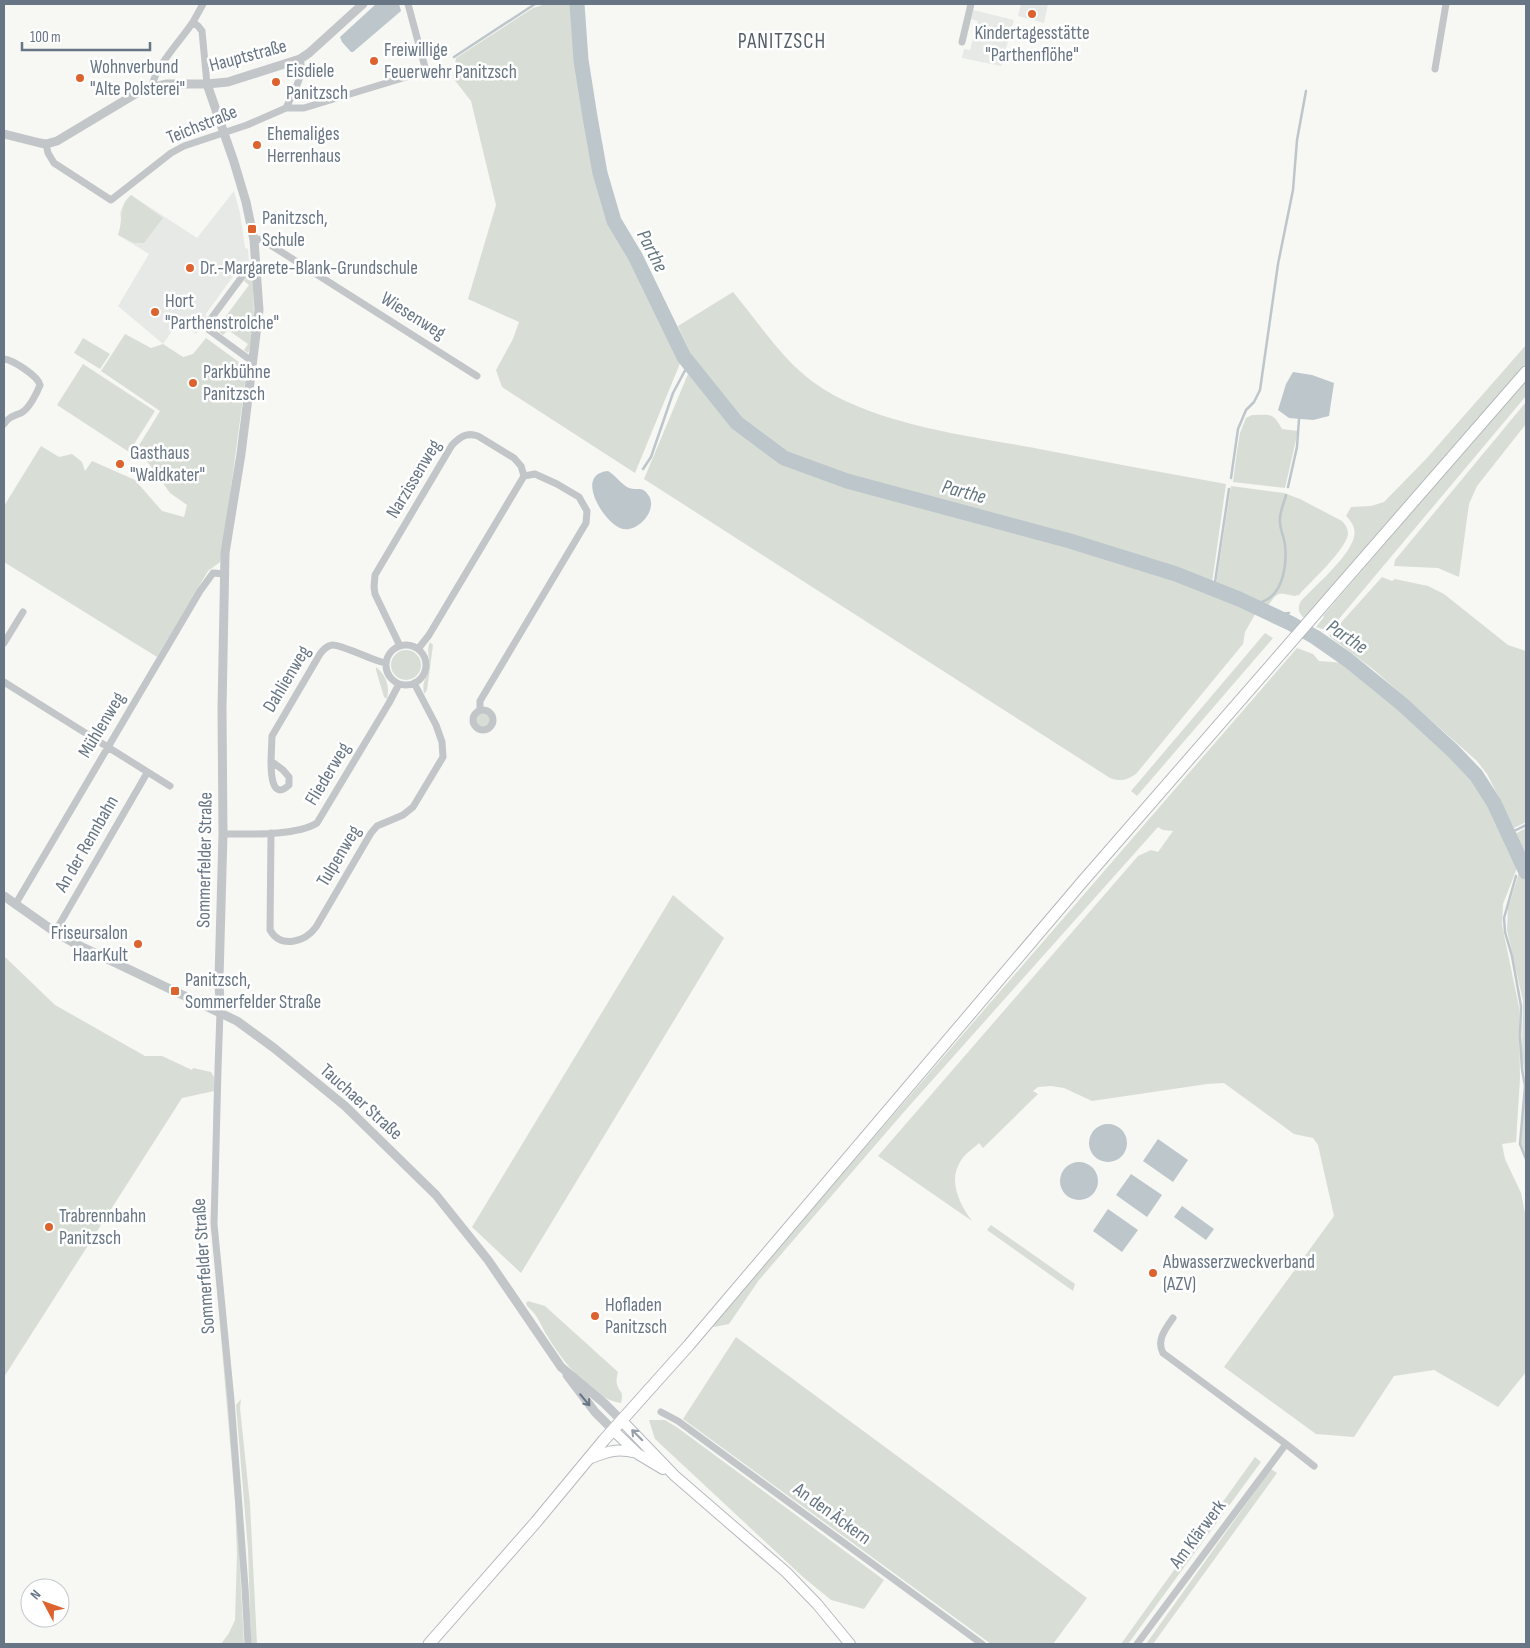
<svg xmlns="http://www.w3.org/2000/svg" width="1530" height="1648" font-family="'Sofia Sans Condensed',sans-serif">
<style>
.built{fill:#e7e9e7}
.green{fill:#d8ded5}
.water{fill:#bcc6cb}
.lines{fill:none;stroke-linecap:round;stroke-linejoin:round}
.stream{stroke:#bcc6cb;stroke-width:2.5}
.river{stroke:#bcc6cb;stroke-width:15}
.secondary-casing{stroke:#b7bbc0;stroke-width:12}
.primary-casing{stroke:#b5b9bd;stroke-width:13}
.minor{stroke:#c2c6c9;stroke-width:7}
.tertiary{stroke:#c2c6c9;stroke-width:9}
.secondary{stroke:#fff;stroke-width:10}
.primary{stroke:#fff;stroke-width:11}
.oneway{stroke:#677584}
.oneway2{stroke:#959ea9}
.poi-dot{fill:#dd632e;stroke:#fff;stroke-width:2}
.labels{text-anchor:middle;dominant-baseline:central;stroke-width:5;stroke-linejoin:round;paint-order:stroke}
.poi-label{font-size:19px;fill:#677584;stroke:#fff;text-anchor:start}
.street-label{font-size:19px;fill:#677584;stroke:#fff}
.water-label{font-size:20px;font-style:italic;fill:#637680;stroke:#fff}
.quarter-label{font-size:21px;letter-spacing:1px;fill:#555f69;stroke:#fff}
</style>
<rect width="100%" height="100%" fill="#f7f7f4"/>
<path class="built" d="M1021 4H1048L1044 23 1018 16Z
M973 10 1014 20 1001 66 962 58 964 49 970 50 978 21 971 19Z
M234 191 240 213 245 248 248 249 249 262 244 269 240 267 205 315 208 317 196 334 179 321 163 344 118 306 149 254 118 235 122 224 120 213 125 201 131 195 197 238Z"/>
<path class="green" d="M546 4H574L577 70 595 169 611 223 681 361 635 473 502 387 496 370 513 339 519 322 468 299 496 205 471 101 453 78 456 58 533 8Z
M131 195 163 218 144 243H134L118 235C124 218 117 209 131 195Z
M249 276H252C254 293 256 338 248 353L244 350 248 344 228 330 223 335 219 332 223 327 217 322 213 328 212 325 217 316 223 320 249 285 244 281 246 277Z
M733 292C759 323 781 358 813 382 869 423 962 435 1029 447 1095 460 1160 472 1226 484L1212 583 1166 567 832 471 787 455 763 437 738 415 708 382 691 355 678 326Z
M125 334 151 348 163 344 183 357 193 354 206 338 247 368 223 548 220 562 208 571 157 657 4 562V506L41 446 59 457 72 454 82 462 85 471 92 461 135 480 162 511 184 517 187 505 170 493 147 461 135 452 160 411 101 371Z
M83 338 110 354 100 369 74 353Z
M1526 345V364L1305 619C1298 613 1297 608 1301 601 1315 586 1350 556 1354 537 1356 528 1352 522 1346 516L1351 507 1371 506 1384 502 1426 459Z
M83 364 155 411 129 452 57 405Z
M688 374 693 377 706 394 731 420 753 440 790 466 840 484 1056 541 1178 582 1257 611 1245 632 1243 644 1136 774C1127 780 1121 782 1110 778L644 479Z
M1526 379V396L1333 626 1325 630 1316 627 1324 617 1323 616Z
M1526 402V424L1477 486 1469 504 1459 577 1438 568 1394 566 1395 560Z
M1252 415C1271 415 1273 412 1282 429L1298 431 1285 488 1233 482 1237 451 1240 433 1246 418Z
M1231 486 1284 493 1300 499 1342 521C1346 525 1348 529 1348 534 1346 550 1310 582 1299 595L1294 596C1278 592 1277 592 1268 606L1216 585Z
M1382 577 1392 581 1395 579 1428 586 1444 594 1508 645 1526 651V822L1514 828 1487 774 1477 761 1374 670 1329 636Z
M1265 633 1273 638 1137 796 1131 791Z
M430 642 433 645 427 690 424 694C421 679 429 678 429 666 430 657 426 651 430 642Z
M1297 648 1313 654 1319 661 1345 663 1388 696 1443 746 1475 778 1519 863 1503 904 1502 925 1519 1007 1520 1079 1516 1142 1502 1144 1505 1159 1521 1193 1526 1218V1372L1498 1407 1434 1370 1394 1376 1354 1437 1316 1434 1224 1367 1334 1216 1318 1145 1313 1138 1294 1134 1224 1083 1207 1084 1092 1101 1064 1088 1051 1086 1038 1087 1033 1091 1038 1094 983 1148 979 1143C974 1148 966 1153 962 1159 947 1180 959 1203 972 1221L878 1156 1138 856 1151 850 1158 852 1173 831 1163 830 1158 827 903 1113 759 1280 729 1324 709 1328Z
M391 665a15 15 0 1 1 30 0a15 15 0 1 1-30 0Z
M376 667C386 675 390 686 387 699L384 697 376 670Z
M473 720a10 10 0 1 1 20 0a10 10 0 1 1-20 0Z
M1526 828V863L1513 835Z
M1521 866 1526 877V1156L1521 1144 1526 1083 1522 1056 1523 1001 1507 930 1508 908Z
M673 895 724 938 521 1273 472 1227Z
M4 956 55 1005 145 1056H162L192 1070 193 1068 211 1072 214 1077 216 1100 214 1225 235 1477 244 1644H221L229 1633 235 1620 237 1554 235 1501 216 1279 212 1218 214 1091 182 1098 4 1377Z
M991 1225 1075 1284 1073 1291 987 1230Z
M528 1301 545 1306 618 1372C617 1376 616 1381 617 1384 620 1395 624 1389 621 1403 594 1400 561 1360 548 1337 540 1325 539 1316 527 1306L526 1303Z
M736 1337 946 1492 1087 1598 1053 1644H991L683 1419Z
M241 1399 240 1408 250 1504 257 1644H251L248 1549 236 1405Z
M649 1420H665L678 1428 884 1580 864 1609 831 1600 803 1577 655 1439Z
M1255 1457 1261 1462 1128 1644H1121Z
M1271 1469 1277 1473 1153 1644H1146Z"/>
<path class="water" d="M376 4H399L401 11 353 52H351L342 42 340 37Z
M1293 372 1312 375 1334 383 1329 416 1313 420 1289 418 1278 410 1286 384Z
M608 471C615 475 623 486 629 488 638 491 642 485 649 496 658 511 636 535 620 528 603 521 574 474 608 471Z
M1089 1143a19 19 0 1 1 38 0a19 19 0 1 1-38 0Z
M1158 1139 1188 1160 1173 1182 1143 1161Z
M1060 1181a19 19 0 1 1 38 0a19 19 0 1 1-38 0Z
M1131 1174 1162 1195 1147 1217 1116 1195Z
M1182 1206 1214 1229 1206 1240 1174 1217Z
M1108 1209 1138 1230 1122 1252 1093 1231Z"/>
<g class="lines">
<path class="stream" d="M454 57 535 4
M643 469 651 457 673 393 689 363
M1231 478 1238 429 1246 410 1254 402 1260 390 1278 264 1293 190 1297 140 1306 91
M1288 487 1297 447 1299 419
M1214 589 1229 489
M1249 604C1256 603 1262 603 1268 599 1284 589 1287 562 1285 545 1284 537 1280 529 1280 522 1279 512 1284 504 1286 495
M1273 615 1289 613
M1508 834 1526 825
M1519 866 1521 860
M1516 876 1504 918 1505 932 1512 956 1521 1006 1520 1036 1522 1069 1525 1086 1520 1144 1526 1159"/>
<path class="river" d="M577 4 581 60 590 117 600 173 614 221 635 256 684 357 737 423 784 458 847 481 1070 541 1176 574 1239 599 1290 623 1315 637 1348 660 1402 704 1452 750 1476 775 1494 803 1526 872"/>
<defs>
<path id="secondary" d="M622 1421 675 1476 786 1572 817 1604 850 1644
M613 1430 638 1454 663 1469
M591 1458C609 1451 617 1448 637 1453"/>
<path id="primary" d="M429 1644 536 1522 604 1440 689 1345 1083 881 1526 372"/>
</defs>
<use href="#secondary" class="secondary-casing"/>
<use href="#primary" class="primary-casing"/>
<path class="minor" d="M203 4 193 22 198 26 202 31 207 84
M962 42 971 4
M1435 69 1446 4
M152 87C154 68 182 39 193 22
M286 108H304L426 71 408 4
M46 144 48 153 54 163 111 200 171 153 184 146 247 125 286 108C293 93 305 75 300 59
M254 240 261 239 477 376
M4 359C13 360 38 376 40 385 37 393 29 409 21 413 13 416 9 417 4 424
M253 362 209 330 207 324 247 270 256 269
M4 643 23 612
M386 665a20 20 0 1 1 40 0a20 20 0 1 1-40 0Z
M400 646 375 594 374 587 375 575 452 445C460 437 466 432 478 436L514 458 521 466 524 476
M418 649 429 635 524 476
M4 682 170 786
M473 720a10 10 0 1 1 20 0a10 10 0 1 1-20 0Z
M480 710V701L586 523 587 511 579 497 557 484 535 474 524 476
M271 761 272 736 320 654C323 650 326 646 332 645 341 644 373 661 386 663
M271 761 283 770 289 777V785C271 802 271 770 271 761Z
M271 833 270 930C281 949 305 942 316 927L371 833 377 826 403 815 413 807 443 757 442 742 436 725 414 683
M223 834C249 834 296 836 317 823L389 703 399 684
M15 905 200 591 213 573 225 574
M55 932 147 773
M220 1012 218 1069 214 1224 231 1400 245 1587 248 1644
M661 1412 678 1421 982 1644
M1286 1444 1314 1466
M1137 1644 1286 1444 1163 1353C1156 1340 1166 1328 1173 1318"/>
<path class="tertiary" d="M207 84 234 162 246 202 254 240 259 310 241 454 225 553 222 709 223 834 219 978 220 1012
M4 134 40 143 46 144 57 141 142 90 167 84H207L228 82 300 59 309 53 363 4
M4 896 55 932 76 944 237 1021 274 1048 345 1106 436 1195 488 1260 561 1367 604 1403 622 1421
M567 1375 595 1412 613 1430"/>
<use href="#secondary" class="secondary"/>
<use href="#primary" class="primary"/>
</g>
<defs><path id="oneway-shaft" d="M-6 0H5M1.5-3L5.5 0L1.5 3" fill="none" stroke-width="1.6" stroke-linecap="round" stroke-linejoin="round" transform="scale(1.25)"/></defs>
<use class="oneway" href="#oneway-shaft" transform="translate(585 1400) rotate(50)"/>
<use class="oneway2" href="#oneway-shaft" transform="translate(637 1435) rotate(-135)"/>
<g class="poi-dot">
<circle cx="1032" cy="14" r="5"/>
<circle cx="374" cy="61" r="5"/>
<circle cx="80" cy="78" r="5"/>
<circle cx="276" cy="82" r="5"/>
<circle cx="257" cy="145" r="5"/>
<rect x="247" y="224" width="10" height="10" rx="2.5"/>
<circle cx="190" cy="268" r="5"/>
<circle cx="155" cy="312" r="5"/>
<circle cx="193" cy="383" r="5"/>
<circle cx="120" cy="464" r="5"/>
<circle cx="138" cy="944" r="5"/>
<rect x="170" y="986" width="10" height="10" rx="2.5"/>
<circle cx="49" cy="1227" r="5"/>
<circle cx="1153" cy="1273" r="5"/>
<circle cx="595" cy="1316" r="5"/>
</g>
<g class="labels">
<g class="poi-label">
<text x="1032" y="33" text-anchor="middle">Kindertagesstätte<tspan x="1032" dy="22">"Parthenflöhe"</tspan></text>
<text x="384" y="50">Freiwillige<tspan x="384" dy="22">Feuerwehr Panitzsch</tspan></text>
<text x="90" y="67">Wohnverbund<tspan x="90" dy="22">"Alte Polsterei"</tspan></text>
<text x="286" y="71">Eisdiele<tspan x="286" dy="22">Panitzsch</tspan></text>
<text x="267" y="134">Ehemaliges<tspan x="267" dy="22">Herrenhaus</tspan></text>
<text x="262" y="218">Panitzsch,<tspan x="262" dy="22">Schule</tspan></text>
<text x="200" y="268">Dr.-Margarete-Blank-Grundschule</text>
<text x="165" y="301">Hort<tspan x="165" dy="22">"Parthenstrolche"</tspan></text>
<text x="203" y="372">Parkbühne<tspan x="203" dy="22">Panitzsch</tspan></text>
<text x="130" y="453">Gasthaus<tspan x="130" dy="22">"Waldkater"</tspan></text>
<text x="128" y="933" text-anchor="end">Friseursalon<tspan x="128" dy="22">HaarKult</tspan></text>
<text x="185" y="980">Panitzsch,<tspan x="185" dy="22">Sommerfelder Straße</tspan></text>
<text x="59" y="1216">Trabrennbahn<tspan x="59" dy="22">Panitzsch</tspan></text>
<text x="1163" y="1262">Abwasserzweckverband<tspan x="1163" dy="22">(AZV)</tspan></text>
<text x="605" y="1305">Hofladen<tspan x="605" dy="22">Panitzsch</tspan></text>
</g>
<g class="street-label">
<text transform="translate(248 56) rotate(-15)">Hauptstraße</text>
<text transform="translate(202 125) rotate(-22)">Teichstraße</text>
<text transform="translate(413 316) rotate(32)">Wiesenweg</text>
<text transform="translate(414 479) rotate(-59)">Narzissenweg</text>
<text transform="translate(287 679) rotate(-59)">Dahlienweg</text>
<text transform="translate(102 725) rotate(-59)">Mühlenweg</text>
<text transform="translate(328 774) rotate(-59)">Fliederweg</text>
<text transform="translate(87 844) rotate(-60)">An der Rennbahn</text>
<text transform="translate(339 856) rotate(-59)">Tulpenweg</text>
<text transform="translate(205 860) rotate(-89)">Sommerfelder Straße</text>
<text transform="translate(361 1102) rotate(42)">Tauchaer Straße</text>
<text transform="translate(204 1266) rotate(-94)">Sommerfelder Straße</text>
<text transform="translate(832 1514) rotate(36)">An den Äckern</text>
<text transform="translate(1198 1534) rotate(-53)">Am Klärwerk</text>
</g>
<g class="water-label">
<text transform="translate(652 251) rotate(63)">Parthe</text>
<text transform="translate(964 492) rotate(15)">Parthe</text>
<text transform="translate(1347 637) rotate(34)">Parthe</text>
</g>
<g class="quarter-label">
<text x="782" y="41">PANITZSCH</text>
</g>
</g>
<rect width="1530" height="1648" fill="none" stroke="#677584" stroke-width="10"/>
<g transform="translate(45 1603) rotate(311)"><circle r="24" fill="#ffffff" stroke="#c2c8ce"/>
<path d="M0-4L9 19L0 12L-9 19Z" fill="#dd632e"/>
<text y="-8" font-size="14" font-weight="bold" text-anchor="middle" fill="#677584">N</text>
</g>
<path d="M22 42v8h128v-8" fill="none" stroke="#677584" stroke-width="2.5"/>
<text x="30" y="42" font-size="15" fill="#677584" stroke="#ffffff" stroke-width="4" paint-order="stroke">100 m</text>
</svg>
